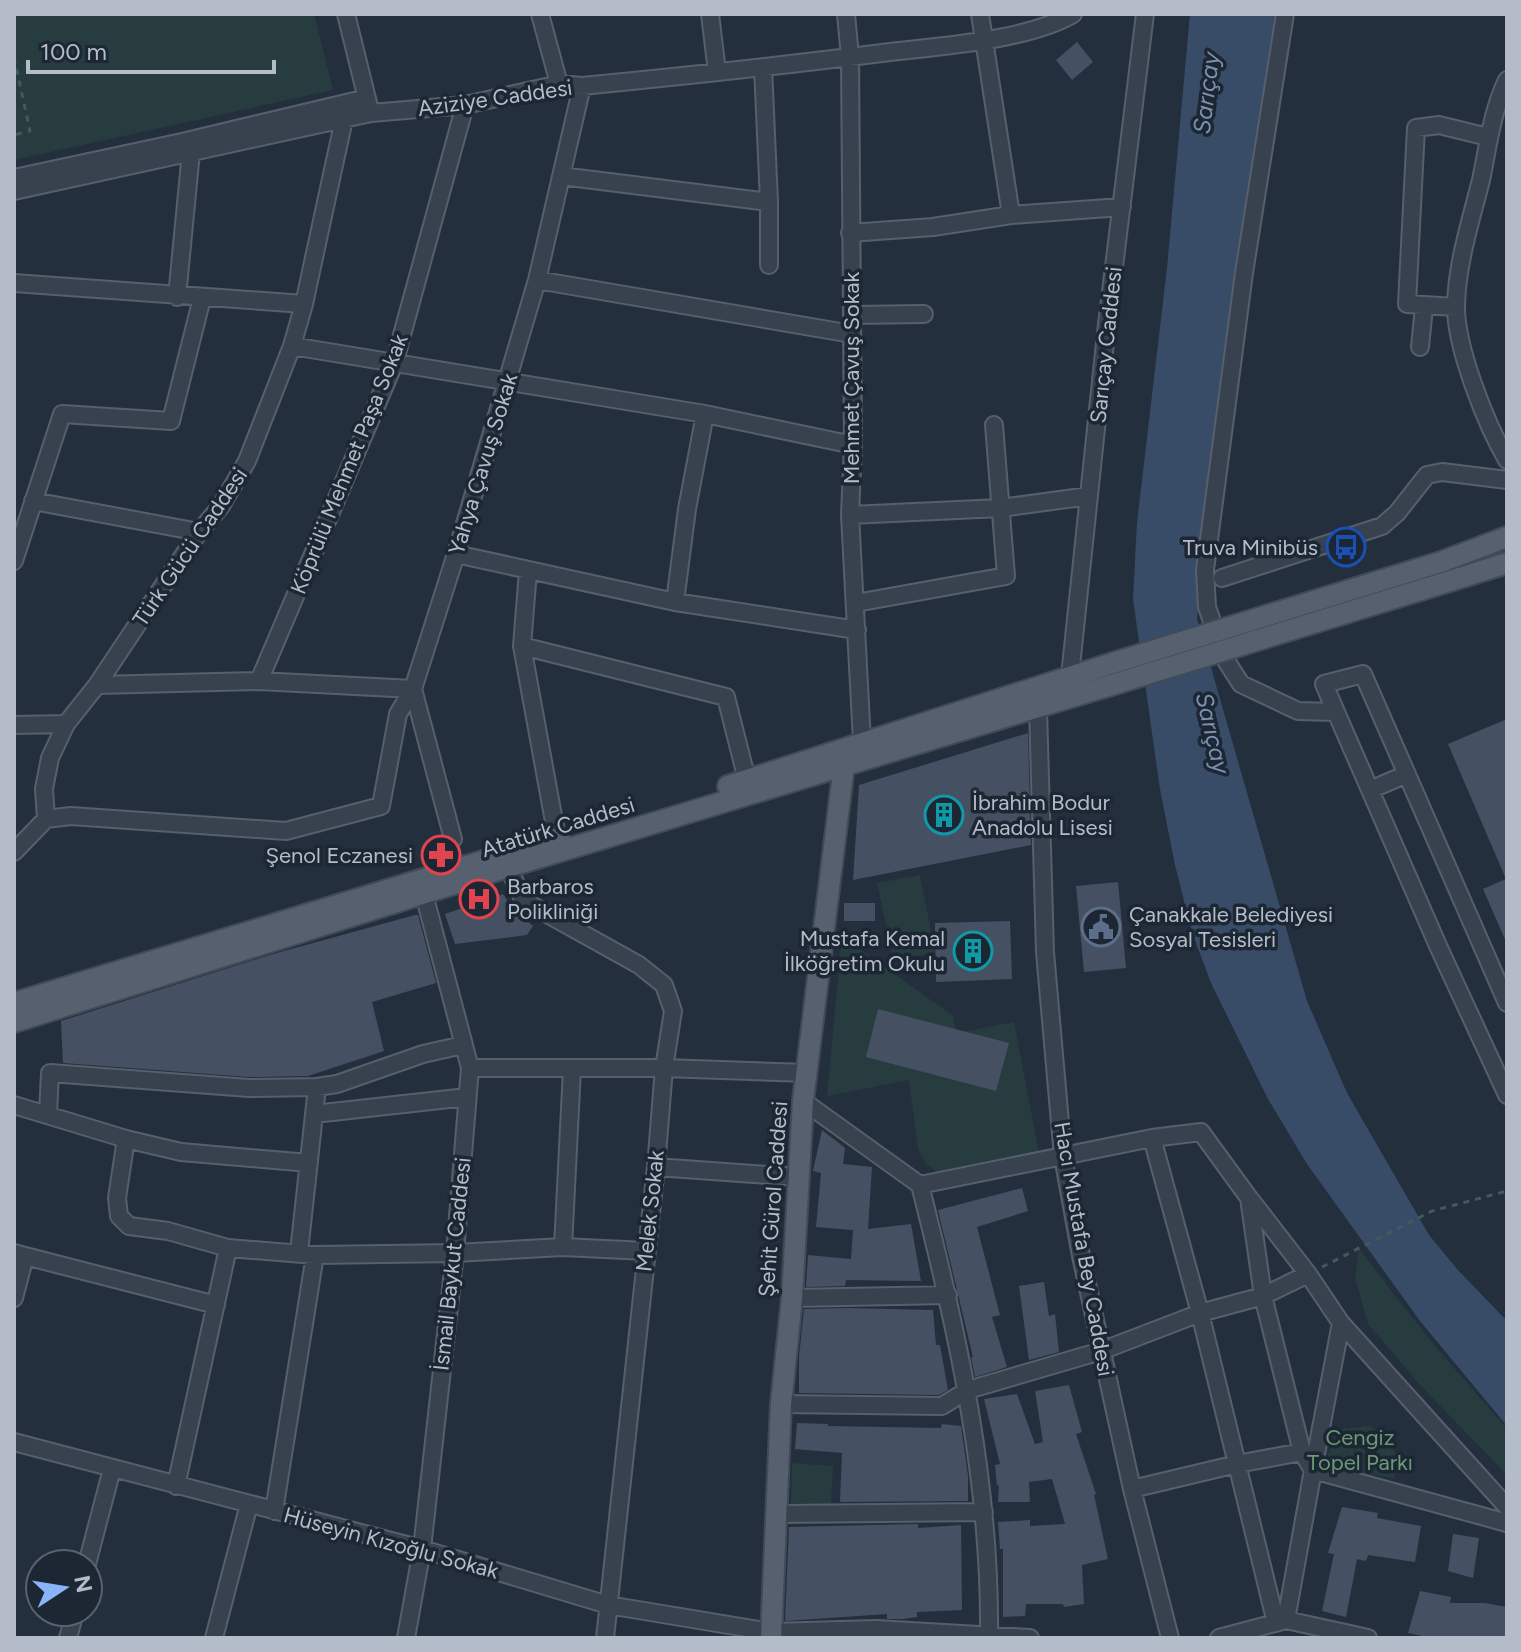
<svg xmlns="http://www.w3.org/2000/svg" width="1521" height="1652" font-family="Figtree,sans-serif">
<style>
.green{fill:#263c3f}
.water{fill:#394c67}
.building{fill:#455162}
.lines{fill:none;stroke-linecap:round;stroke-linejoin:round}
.minor-casing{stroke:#565f6c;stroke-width:20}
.major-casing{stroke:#414a57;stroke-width:24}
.path{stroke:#44595c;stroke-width:3;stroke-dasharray:6 6;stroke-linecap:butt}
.minor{stroke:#38414e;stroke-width:16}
.major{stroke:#56606e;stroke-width:20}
.major-bridge-casing{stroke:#414a57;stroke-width:24;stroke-linecap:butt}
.major-bridge{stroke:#56606e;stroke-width:20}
.labels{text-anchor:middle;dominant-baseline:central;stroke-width:7;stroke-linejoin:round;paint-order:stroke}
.street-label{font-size:22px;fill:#b4bcc9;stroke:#1d2633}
.poi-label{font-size:22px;fill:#b4bcc9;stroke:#1d2633;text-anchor:end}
.park-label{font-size:22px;fill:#6b9a76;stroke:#1d2633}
.water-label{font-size:24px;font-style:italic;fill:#7c92b1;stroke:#1d2633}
</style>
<rect width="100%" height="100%" fill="#242f3e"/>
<path class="green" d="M14 14H314L333 90 14 160Z
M920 875 935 952 894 961 877 883Z
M842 936 953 1016 956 1033 1014 1022 1039 1153 941 1176 925 1162 918 1149 909 1080 827 1096Z
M1359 1249 1429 1339 1507 1429V1475L1422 1387 1368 1324 1355 1278Z
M1371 1426 1402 1459 1393 1478 1323 1466 1340 1429Z
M792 1463 833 1466 831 1505 791 1503Z"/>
<path class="water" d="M1190 14H1275L1234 308 1197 619 1307 1001 1347 1093 1429 1235 1457 1269 1507 1321V1426L1420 1321 1307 1164 1268 1099 1211 983 1192 932 1175 865 1160 789 1133 599 1137 523 1167 268Z"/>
<path class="building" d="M1077 42 1093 62 1072 80 1056 60Z
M1507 719V944L1483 889 1506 879 1448 744Z
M1028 733 1031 845 853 880 859 785Z
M1118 882 1126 968 1084 972 1076 886Z
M503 894 513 910 533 926 527 935 455 944 445 914Z
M844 903H875V921H844Z
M415 915H418L436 983 372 1002 384 1051 308 1076 249 1077 63 1063 61 1021 273 954Z
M1010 921 1012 979 936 982 935 923Z
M878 1009 1009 1043 996 1091 866 1057Z
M822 1130 845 1148 843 1164 872 1167 868 1229 911 1224 921 1281 846 1280 845 1286 806 1287 808 1255 851 1259 853 1230 816 1227 821 1173 813 1171Z
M1022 1188 1028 1211 977 1227 1000 1315 992 1317 1007 1367 975 1377 971 1357H973L938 1210Z
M1044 1282 1049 1316 1055 1314 1059 1352 1029 1360 1019 1286Z
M846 1308 933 1310 936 1345H940L948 1390 939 1395 799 1393V1357L804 1309Z
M1069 1385 1082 1432 1076 1434 1096 1494 1094 1495 1108 1559 1082 1565 1084 1604 1064 1607 1063 1604H1026L1025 1616 1003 1617V1549H1000L998 1522 1030 1520V1526L1065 1524 1052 1479 1029 1482 1030 1502H998L999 1485 997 1486 995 1465 1000 1464 984 1399 1017 1394 1035 1444 1043 1442 1035 1391Z
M797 1423 828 1424V1426L941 1428 942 1424 961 1426 968 1476V1501L840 1502 842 1453 795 1449Z
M1342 1507 1378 1513 1377 1518 1421 1526 1415 1562 1368 1555 1366 1561 1357 1559 1346 1617 1322 1611 1334 1554 1328 1553Z
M918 1524V1528L961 1525 962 1610 917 1612V1617L902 1619H887V1614L785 1621 789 1527Z
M1453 1534 1479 1538 1473 1578 1448 1571Z
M1420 1591 1451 1597 1450 1603H1485L1507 1607V1638H1432L1408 1633Z"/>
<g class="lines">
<defs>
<path id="minor" d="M346 14 369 107
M540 14 559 84
M710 14 717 72
M846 14 850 57 853 445 850 515 862 742 855 751
M980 14 1011 215
M1285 14 1244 273 1205 570 1207 607 1225 659 1241 684 1298 711 1336 712 1439 948 1507 1095
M1507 80C1492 111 1488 146 1481 180 1471 220 1457 263 1456 305 1455 346 1486 424 1507 460
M561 176 769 202 763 67
M14 178 182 142 367 98
M14 191 371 113 465 105 559 84 582 86C685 76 787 65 890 52 943 46 1028 40 1073 14
M850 233 933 227 1011 215 1122 207
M769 265V202
M537 280 852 334
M14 283 304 304
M177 297 191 152
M1456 307 1407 304 1416 128 1439 125 1488 137
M852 315 924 314
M292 346 705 414 853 445
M1420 347 1424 307
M33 501 199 532
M850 515 1001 508 1089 496
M456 554 675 602 857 630
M14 561 62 414 171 421 202 298
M528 571 522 646 557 838
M1222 578 1382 526 1397 513 1427 475 1442 472 1507 480
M675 602 687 509 705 414
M856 603 1006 576 994 425
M522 646 726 697 747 780
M1070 676 1107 324 1145 14
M259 681 394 364 465 105
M97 685 259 681 413 689
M413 689 453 839
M1038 709 1045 952 1063 1157 1081 1256 1132 1489 1170 1638
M1336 712 1324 684 1363 674 1507 1003
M14 725 66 724
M1370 790 1407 774
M46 819 44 789 50 758 66 724 97 685 199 532 221 506 247 461 292 346 304 304 344 119
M14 852 46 819 71 816 286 831 381 806 398 714 413 689 456 554 537 280 582 86
M508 867 524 901 639 965 664 985 673 1011 664 1068 656 1167 605 1638
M470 1068H664L807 1073
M803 1101 920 1185C958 1334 991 1483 989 1638
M14 1105 126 1139 181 1152 309 1163
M48 1114 50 1073 249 1088 317 1087 337 1084 423 1054 463 1045
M314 1114 467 1097
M1152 1138 1200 1313 1276 1623
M126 1139 117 1198 119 1216 129 1226 168 1231 228 1248 315 1255 455 1253 563 1247 646 1251
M656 1167 797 1177
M920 1185 1152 1138 1201 1132 1249 1198 1263 1296 1302 1452 1313 1470 1286 1620
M1250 1199 1308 1274 1341 1323 1507 1507
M563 1247 572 1069
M299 1252 317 1087
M25 1256 216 1305
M14 1298 25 1256 14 1253
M792 1298 948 1295
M1341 1323 1313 1470 1507 1523
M781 1404 942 1406 968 1390 1101 1351 1200 1313 1263 1296 1308 1274
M14 1442 422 1549 608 1605 771 1632 876 1629 1030 1638
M176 1486 228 1248
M1132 1489 1237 1464 1302 1452
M274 1511 315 1255
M778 1514 984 1512
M87 1564 112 1469
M68 1638 75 1612
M214 1638 249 1504
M406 1638 422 1549 455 1253 470 1068 424 894
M1219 1638 1286 1620 1368 1638"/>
<path id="major" d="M1441 562 1507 537
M1450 581 1507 563
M728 786 1113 663
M14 1003 559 838
M14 1022 508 867 1118 683
M771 1638 781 1404 792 1298 803 1101 844 765"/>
</defs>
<use href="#minor" class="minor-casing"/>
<use href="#major" class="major-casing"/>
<path class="path" d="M14 57 30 131 14 135
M1322 1267 1432 1211 1507 1191"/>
<use href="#minor" class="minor"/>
<use href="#major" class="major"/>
<defs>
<path id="major-bridge" d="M1113 663 1441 562
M1118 683 1450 581"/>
</defs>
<use href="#major-bridge" class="major-bridge-casing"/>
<use href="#major-bridge" class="major-bridge"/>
</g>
<defs>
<symbol id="bus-ring" viewBox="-11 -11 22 22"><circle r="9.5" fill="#1d2633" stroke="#1a4fb4" stroke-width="1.5"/><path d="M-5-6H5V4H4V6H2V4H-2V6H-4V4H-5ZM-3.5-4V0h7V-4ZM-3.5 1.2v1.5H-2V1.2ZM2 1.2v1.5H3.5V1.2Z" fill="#1a4fb4"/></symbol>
<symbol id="building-ring" viewBox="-11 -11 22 22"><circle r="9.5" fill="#1d2633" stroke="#0f9aa8" stroke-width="1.5"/><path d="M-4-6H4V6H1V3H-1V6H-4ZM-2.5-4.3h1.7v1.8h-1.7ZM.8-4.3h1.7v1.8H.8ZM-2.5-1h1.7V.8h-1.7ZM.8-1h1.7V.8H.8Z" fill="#0f9aa8"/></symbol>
<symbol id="pharmacy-ring" viewBox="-11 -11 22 22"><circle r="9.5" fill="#1d2633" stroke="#e0444e" stroke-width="1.5"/><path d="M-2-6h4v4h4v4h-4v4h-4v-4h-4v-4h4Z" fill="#e0444e"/></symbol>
<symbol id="hospital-ring" viewBox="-11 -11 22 22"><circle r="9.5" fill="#1d2633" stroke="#e0444e" stroke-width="1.5"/><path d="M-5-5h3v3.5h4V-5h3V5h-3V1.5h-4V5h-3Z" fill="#e0444e"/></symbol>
<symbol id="civic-ring" viewBox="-11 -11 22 22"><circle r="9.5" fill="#1d2633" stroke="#5c6f8a" stroke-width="1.5"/><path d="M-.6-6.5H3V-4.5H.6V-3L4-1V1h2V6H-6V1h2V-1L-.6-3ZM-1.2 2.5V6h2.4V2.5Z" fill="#5c6f8a"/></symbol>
</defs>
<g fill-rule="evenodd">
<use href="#bus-ring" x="1324" y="525" width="44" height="44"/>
<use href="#building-ring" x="922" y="793" width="44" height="44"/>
<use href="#pharmacy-ring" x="419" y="833" width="44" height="44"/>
<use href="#hospital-ring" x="457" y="877" width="44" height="44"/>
<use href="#civic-ring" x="1079" y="905" width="44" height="44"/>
<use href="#building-ring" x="951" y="929" width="44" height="44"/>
</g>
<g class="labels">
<g class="street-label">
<text transform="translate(495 98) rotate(-8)">Aziziye Caddesi</text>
<text transform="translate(1106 345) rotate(-84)">Sarıçay Caddesi</text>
<text transform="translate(851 378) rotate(-90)">Mehmet Çavuş Sokak</text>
<text transform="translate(349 464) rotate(-68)">Köprülü Mehmet Paşa Sokak</text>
<text transform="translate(483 464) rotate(-73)">Yahya Çavuş Sokak</text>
<text transform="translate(190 547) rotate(-56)">Türk Gücü Caddesi</text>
<text transform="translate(558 827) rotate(-17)">Atatürk Caddesi</text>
<text transform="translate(773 1199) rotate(-86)">Şehit Gürol Caddesi</text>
<text transform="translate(650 1211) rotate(-84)">Melek Sokak</text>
<text transform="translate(1084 1249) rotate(80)">Hacı Mustafa Bey Caddesi</text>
<text transform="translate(452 1264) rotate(-84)">İsmail Baykut Caddesi</text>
<text transform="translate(391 1543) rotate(15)">Hüseyin Kızoğlu Sokak</text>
</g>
<g class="poi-label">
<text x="1318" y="547">Truva Minibüs</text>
<text x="972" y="802" text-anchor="start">İbrahim Bodur<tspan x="972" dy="25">Anadolu Lisesi</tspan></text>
<text x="413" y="855">Şenol Eczanesi</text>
<text x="507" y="886" text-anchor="start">Barbaros<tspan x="507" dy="25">Polikliniği</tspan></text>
<text x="1129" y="914" text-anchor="start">Çanakkale Belediyesi<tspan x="1129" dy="25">Sosyal Tesisleri</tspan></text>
<text x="945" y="938">Mustafa Kemal<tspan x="945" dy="25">İlköğretim Okulu</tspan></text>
</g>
<g class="park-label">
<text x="1360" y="1437">Cengiz<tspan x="1360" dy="25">Topel Parkı</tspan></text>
</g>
<g class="water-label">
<text transform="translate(1206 93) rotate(-83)">Sarıçay</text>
<text transform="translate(1213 733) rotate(77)">Sarıçay</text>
</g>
</g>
<rect width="1521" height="1652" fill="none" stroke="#b4bcc9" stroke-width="32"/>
<g transform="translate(64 1588) rotate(78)"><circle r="38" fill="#1d2633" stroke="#59626f" stroke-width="2"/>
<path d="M0-6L14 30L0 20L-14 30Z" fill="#8ab4f8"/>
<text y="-12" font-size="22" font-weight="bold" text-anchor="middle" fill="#b4bcc9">N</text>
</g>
<path d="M28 60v12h246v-12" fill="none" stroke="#b4bcc9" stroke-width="4"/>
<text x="40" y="60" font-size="24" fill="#b4bcc9" stroke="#1d2633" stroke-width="6" paint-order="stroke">100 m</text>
</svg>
